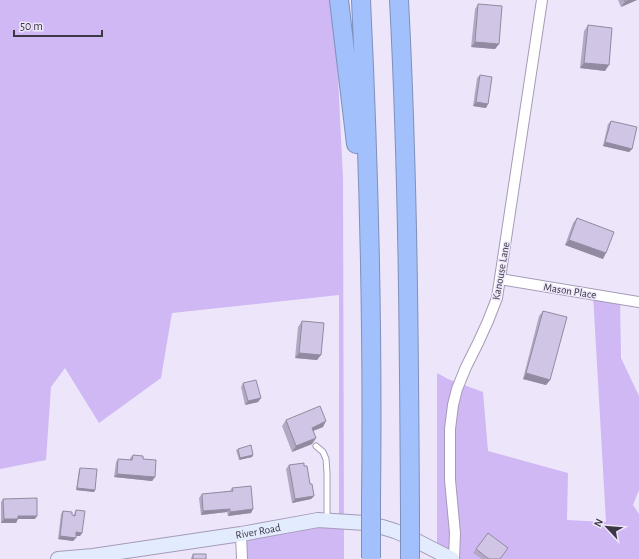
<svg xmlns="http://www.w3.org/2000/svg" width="639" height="559" font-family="'Alegreya Sans',sans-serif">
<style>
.green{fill:#cfb8f3}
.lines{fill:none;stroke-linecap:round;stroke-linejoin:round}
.lane-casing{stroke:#a69ab9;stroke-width:7}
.street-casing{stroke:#a69ab9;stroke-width:12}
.secondary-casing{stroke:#a69ab9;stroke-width:16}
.highway-casing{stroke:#7e90bb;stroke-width:20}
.lane{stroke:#fff;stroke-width:5}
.street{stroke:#fff;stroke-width:10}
.secondary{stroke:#e3ecfe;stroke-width:14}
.highway{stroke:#a2c0fb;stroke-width:18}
.highway-bridge-casing{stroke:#7e90bb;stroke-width:20;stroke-linecap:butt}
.highway-bridge{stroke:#a2c0fb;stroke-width:18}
.wall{fill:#b4a9c5}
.shaded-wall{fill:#928aa0}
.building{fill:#d1c5e5;stroke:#928aa0}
.labels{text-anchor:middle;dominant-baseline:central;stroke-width:3;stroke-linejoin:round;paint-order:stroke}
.street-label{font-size:11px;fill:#3c3744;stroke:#ede6fa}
</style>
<rect width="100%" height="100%" fill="#ede6fa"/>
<path class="green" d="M0 0H331L338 77 343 178 344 559H247L243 528 339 514V295L172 313 161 378 99 423 65 368 51 387 46 460 0 469Z
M593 294 620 296 621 358 639 396V490L633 505 639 514V559H437V373L448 379 483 392 488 451 568 473 567 520 606 522Z"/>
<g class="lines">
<defs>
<path id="lane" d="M316 446 323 452 326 459 327 473V520"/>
<path id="street" d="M500 279 639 302
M241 534 242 559
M454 559 455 533 450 480V429L453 405 457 389 466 367 478 343 488 321 497 298 542 0"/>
<g id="secondary">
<path id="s1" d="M58 559 93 556 241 534 318 520 365 523 382 527 395 531 411 538 452 559"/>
</g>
<path id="highway" d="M339 0 356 144
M361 0C369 167 373 333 371 500
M399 0C408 171 409 342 410 513"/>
</defs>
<use href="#lane" class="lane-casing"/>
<use href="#street" class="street-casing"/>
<use href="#secondary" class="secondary-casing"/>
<use href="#highway" class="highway-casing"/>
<use href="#lane" class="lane"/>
<use href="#street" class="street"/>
<use href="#secondary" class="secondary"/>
<use href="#highway" class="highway"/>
<defs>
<path id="highway-bridge" d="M371 500V558
M410 559V513"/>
</defs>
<use href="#highway-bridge" class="highway-bridge-casing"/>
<use href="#highway-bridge" class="highway-bridge"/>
</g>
<path class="wall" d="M618 0H637L621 7Z
M478 4 499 44 495 49 471 47 475 9Z
M588 25 605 71 580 68 584 31Z
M480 75 486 108 473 106 477 78Z
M611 121 632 149 629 152 603 146 608 124Z
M577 218 603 259 565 245 573 223Z
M543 311 550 380 546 385 523 379 539 316Z
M302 321 321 355 317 360 295 358 298 327Z
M243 383 261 398 258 402 245 405 241 387Z
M286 420 323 427 313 431 316 438 312 444 292 452 282 426Z
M238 449 253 455 252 457 239 460 236 450Z
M133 455 143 459 155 477 152 481 114 477 116 462 118 459 130 460V458Z
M289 465 304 466 314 496 311 499 292 503 286 469Z
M80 468 95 490 94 492 76 490 79 470Z
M232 488 253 509 251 513 228 516 227 512 201 515 199 498 202 494 230 491Z
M3 499 35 519H18L16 523H1V502Z
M76 510 82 533 80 536H76L73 541 58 539 61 514 63 511 72 515 73 516Z
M488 533 500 559H482L473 553Z
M193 554 206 559H191V558Z"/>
<path class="shaded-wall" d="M629 0H637L621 7 625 2Z
M475 42 499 44 495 49 471 47Z
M584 63 609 65 605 71 580 68Z
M476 102 488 104 486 108 473 106Z
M605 142 632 149 629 152 603 146Z
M569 240 606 253 603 259 565 245Z
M299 353 321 355 317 360 295 358Z
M526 373 550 380 546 385 523 379Z
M261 398 258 402 245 405 248 401Z
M326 421 323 427 308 433 312 428Z
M316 438 312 444 292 452 296 446Z
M253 455 252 457 239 460 240 458Z
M117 474 155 477 152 481 114 477Z
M77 488 95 490 94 492 76 490Z
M314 496 311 499 292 503 295 499Z
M230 509 227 512 201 515 203 511Z
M253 509 251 513 228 516 230 512Z
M18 516H37L35 519H16Z
M4 519H18L16 523H1Z
M76 532 82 533 80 536H74Z
M60 536 76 538 73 541 58 539Z"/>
<path class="building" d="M624 0H629L625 2Z
M478 4 502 6 499 44 475 42Z
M588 25 612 28 609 65 584 63Z
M480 75 492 77 488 104 476 102Z
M611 121 637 127 632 149 605 142Z
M577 218 614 232 606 253 569 240Z
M543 311 567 317 550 380 526 373Z
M302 321 324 323 321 355 299 353Z
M256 380 261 398 248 401 243 383Z
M320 406 326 421 312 428 316 438 296 446 286 420Z
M251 445 253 455 240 458 238 449Z
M133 455 143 456V459L156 460 155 477 117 474 118 459 132 460Z
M304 463V466H307L310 484H312L314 496 295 499 289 465Z
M80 468 97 469 95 490 77 488Z
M251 486 253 509 230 512V509L203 511 202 494 233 491 232 488Z
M37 498V516H18V519H4L3 499Z
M76 510 85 511 82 533 76 532V538L60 536 63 511 72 512V515L75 516Z
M488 533 508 548 500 559H489L476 549Z
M193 554H206V559H193Z"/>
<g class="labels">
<g class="street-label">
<text transform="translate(501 271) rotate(-80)">Kanouse Lane</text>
<text transform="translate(570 291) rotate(9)">Mason Place</text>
<text stroke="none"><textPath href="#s1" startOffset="202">River Road</textPath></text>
</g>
</g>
<g transform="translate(607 527) rotate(296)" stroke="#ede6fa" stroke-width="3" paint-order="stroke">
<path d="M0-3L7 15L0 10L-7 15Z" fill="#3c3744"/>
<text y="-6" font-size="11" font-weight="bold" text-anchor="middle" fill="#3c3744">N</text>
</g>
<path d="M14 30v6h88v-6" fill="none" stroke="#3c3744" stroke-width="2"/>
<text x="20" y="30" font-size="12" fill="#3c3744" stroke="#ede6fa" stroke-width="3" paint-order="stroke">50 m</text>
</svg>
